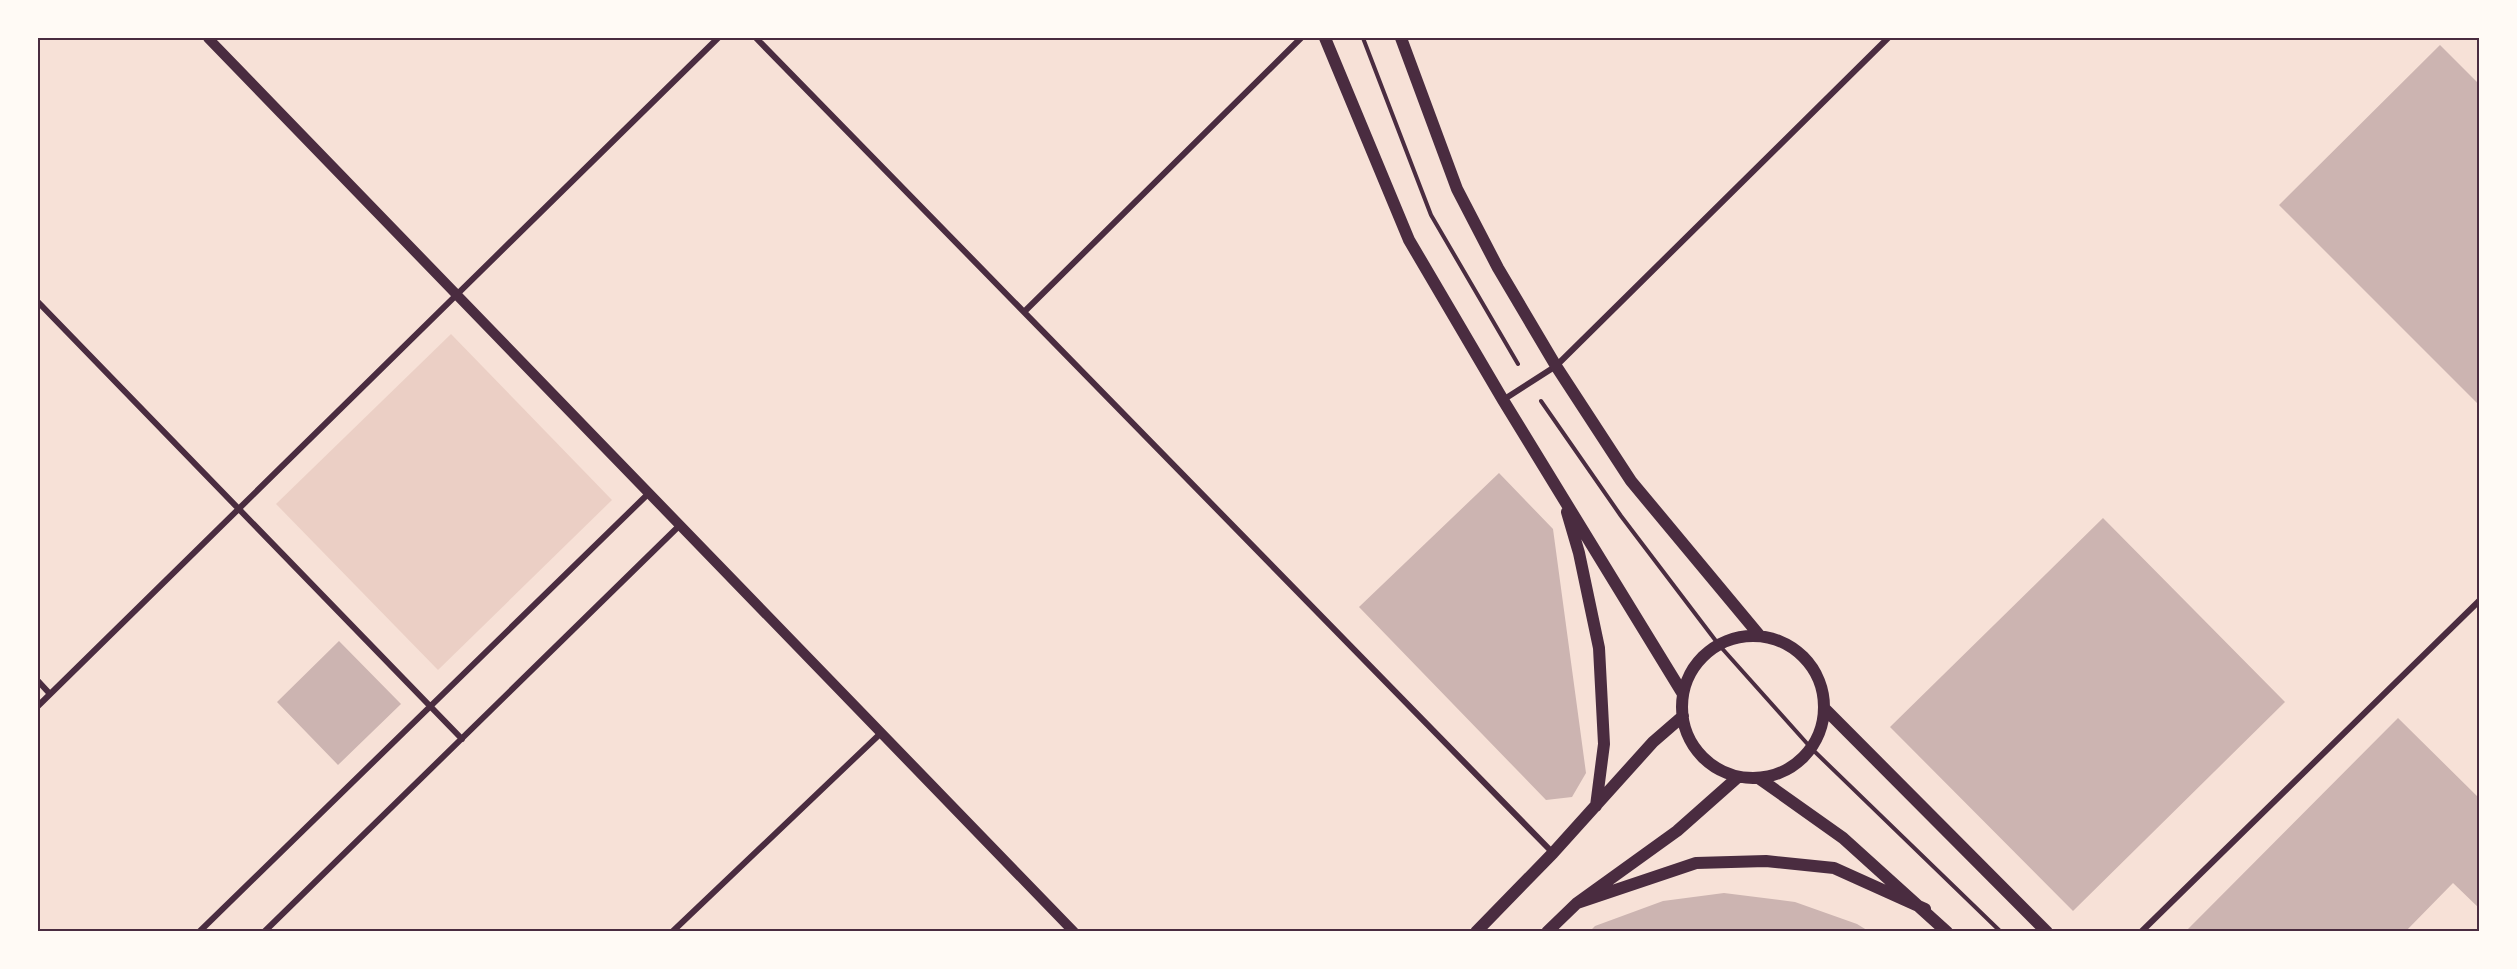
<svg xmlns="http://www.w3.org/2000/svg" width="2517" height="969" font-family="'Sofia Sans Condensed',sans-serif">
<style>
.green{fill:#ebcfc5}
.building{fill:#ccb4b1}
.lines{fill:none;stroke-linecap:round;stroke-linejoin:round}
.path{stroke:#4a2c40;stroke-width:4}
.minor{stroke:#4a2c40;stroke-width:6}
.tertiary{stroke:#4a2c40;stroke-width:10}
.secondary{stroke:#4a2c40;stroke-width:12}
.neatline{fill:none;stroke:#4a2c40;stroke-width:2}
</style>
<rect width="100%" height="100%" fill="#f7e1d7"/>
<path class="green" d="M451 334 612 500 438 670 276 504Z"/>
<path class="building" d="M2440 45 2480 85V406L2279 205Z
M1499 473 1553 529 1586 773 1572 797 1546 800 1359 607Z
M2103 518 2285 702 2073 911 1890 727Z
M339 641 401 704 338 765 277 702Z
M2398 718 2480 799V909L2453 883 2405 932H2185Z
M1724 893 1795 902 1857 924 1870 932H1589L1595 926 1663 901Z"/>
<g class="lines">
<path class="path" d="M1363 38 1431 215 1518 364
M1541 401 1621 516 1719 645 1812 749 2001 932"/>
<path class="minor" d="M756 38 1553 853
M38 302 462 739
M1024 312 1301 38
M1503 400 1556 366 1888 38
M38 681 50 694
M38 706 718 38
M199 932 649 493
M264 932 680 525
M672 932 881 733
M2141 932 2480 600"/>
<path class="tertiary" d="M208 38 1074 932"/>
<path class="secondary" d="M1325 38 1409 240 1503 400 1683 694
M1401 38 1457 189 1498 268 1556 366 1631 481 1760 636
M1567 512 1579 553 1599 648 1604 744 1596 806
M1682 707a71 71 0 1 1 142 0a71 71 0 1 1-142 0Z
M1825 709 2047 932
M1760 779 1843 838 1947 932
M1577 903 1696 863 1766 861 1834 868 1925 909
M1476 932 1553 853 1653 742 1683 716
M1547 932 1577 903 1677 831 1738 777"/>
</g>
<rect width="2517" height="969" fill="none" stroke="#fffaf5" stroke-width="78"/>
<rect x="39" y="39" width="2439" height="891" class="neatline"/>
</svg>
